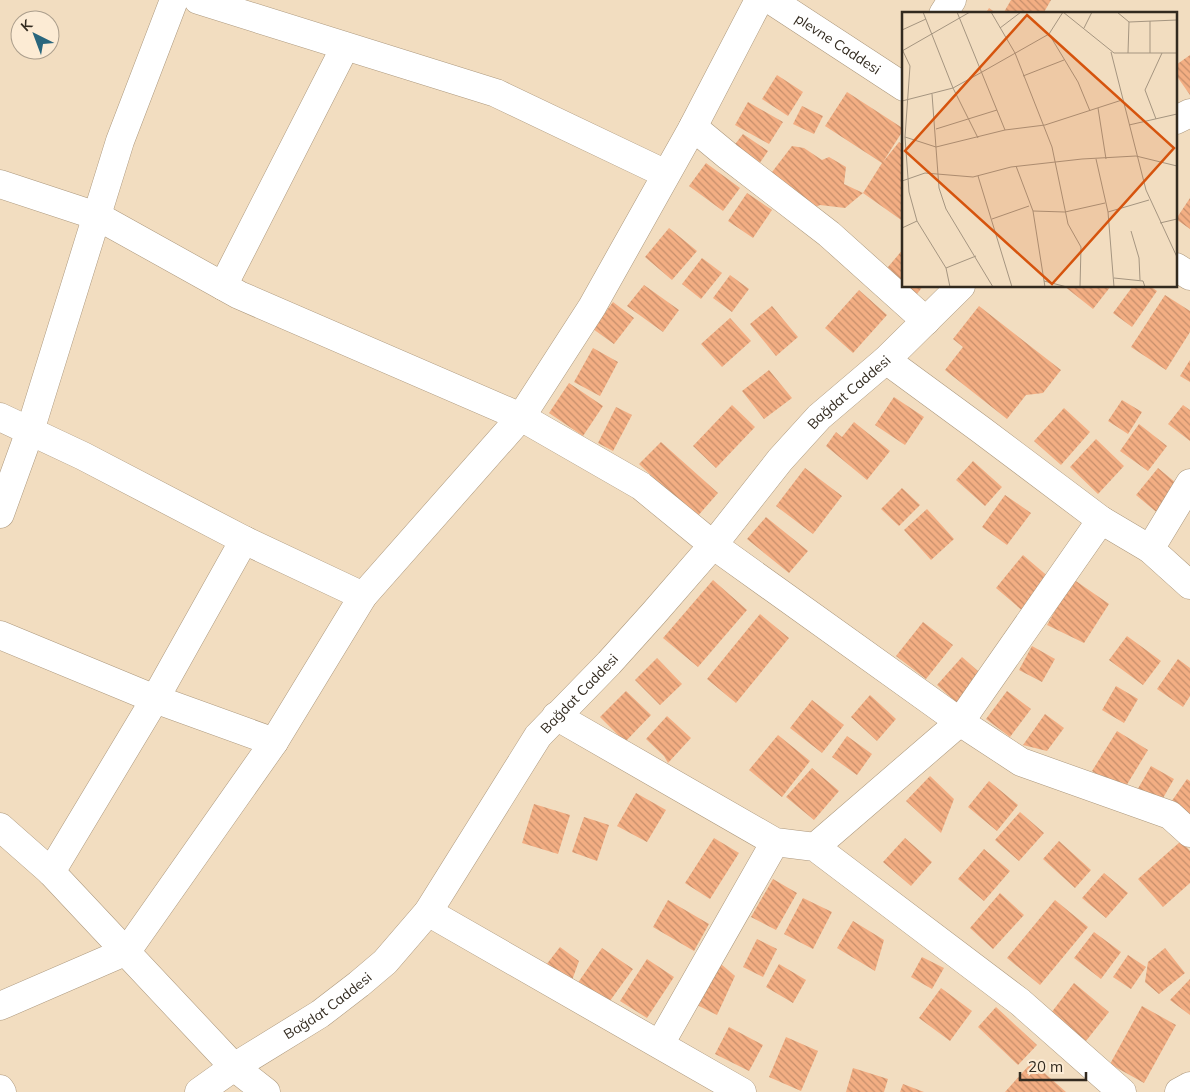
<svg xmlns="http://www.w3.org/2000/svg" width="1190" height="1092" font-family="Mulish,sans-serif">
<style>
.building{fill:url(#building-back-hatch)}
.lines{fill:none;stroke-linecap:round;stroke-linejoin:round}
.minor-casing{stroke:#ac987d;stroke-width:29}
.minor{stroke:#fff;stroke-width:28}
.labels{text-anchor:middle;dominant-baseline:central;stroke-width:4;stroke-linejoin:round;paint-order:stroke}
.street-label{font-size:14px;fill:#322a1f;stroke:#fcebd4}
.inset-road{fill:none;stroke:#a59580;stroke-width:1}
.view{fill:#d6540e;fill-opacity:0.15;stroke:#d6540e;stroke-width:2.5}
.inset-edge{fill:none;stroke:#322a1f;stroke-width:2.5}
</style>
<defs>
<pattern id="building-back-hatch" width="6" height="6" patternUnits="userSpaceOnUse" patternTransform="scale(1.25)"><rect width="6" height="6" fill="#f3ae83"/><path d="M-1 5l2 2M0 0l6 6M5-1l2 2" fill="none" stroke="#c58e6b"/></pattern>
</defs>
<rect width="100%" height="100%" fill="#f2ddc0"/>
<path class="building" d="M1011 0H1051L1043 14H1008L1004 12Z
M989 8 997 14H985Z
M1190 55V95L1176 75V65Z
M777 75 803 92 788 116 762 99Z
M847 92 904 129 883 162 899 142 904 146V222L863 193 882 163 825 126Z
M748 102 783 122 769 144 735 125Z
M802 106 823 116 814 134 793 124Z
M743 134 768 151 755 170 729 152Z
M792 146 804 148 822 160 829 157 846 167 844 184 863 193 845 208 820 205 812 209 769 176Z
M706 163 740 188 723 211 689 186Z
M747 193 772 210 753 238 728 221Z
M1190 198V229L1176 219Z
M669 228 697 251 672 280 645 257Z
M904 248V286H923L914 298 883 273Z
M702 258 722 273 701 299 682 284Z
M730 275 749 289 732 312 713 298Z
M644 285 679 310 663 332 627 306Z
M1064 286H1111L1093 309Z
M1133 286H1150L1157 291 1132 327 1113 313Z
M859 290 887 315 853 353 825 328Z
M1165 295 1190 311V332L1166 370 1131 347Z
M613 302 634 318 614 344 593 329Z
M772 306 798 337 776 356 750 324Z
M979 306 1061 370 1043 393 1026 395 1007 419 945 370 963 347 953 339Z
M730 318 751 341 722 367 701 344Z
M593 348 618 362 600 396 574 382Z
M1190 360V382L1180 376Z
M769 370 792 398 764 419 742 391Z
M569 383 603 406 583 436 549 413Z
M894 397 924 417 905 445 875 425Z
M1122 400 1142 412 1128 434 1108 421Z
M732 405 755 427 716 468 693 446Z
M1183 405 1190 410V441L1168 424Z
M616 407 632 415 613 451 598 443Z
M1064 408 1090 432 1061 465 1034 441Z
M854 422 890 451 867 480 826 446 836 432 842 437Z
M1139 424 1167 446 1148 471 1120 451Z
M1096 439 1124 466 1098 494 1070 467Z
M661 442 718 493 696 518 639 464Z
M973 461 1002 487 985 506 956 480Z
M805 468 842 496 813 534 776 506Z
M1158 468 1182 488 1160 515 1136 495Z
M902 488 920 505 899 526 881 509Z
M1005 495 1031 513 1007 545 982 527Z
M927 509 954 539 931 560 904 530Z
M766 517 808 551 789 573 747 539Z
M1023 555 1051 579 1024 612 996 588Z
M1073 579 1109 604 1084 643 1047 625Z
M713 580 747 610 698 667 663 638Z
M760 614 789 638 736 703 707 679Z
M923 622 953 645 926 679 896 656Z
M1127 636 1161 661 1143 685 1109 660Z
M1032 646 1055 659 1042 682 1019 670Z
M962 657 986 678 960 706 937 685Z
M657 658 682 684 660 705 635 680Z
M1178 659 1190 668V696L1183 707 1157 689Z
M1116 686 1138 699 1124 723 1102 710Z
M626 691 651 715 625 742 600 717Z
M1007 691 1031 709 1010 737 986 719Z
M870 695 896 719 877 741 851 717Z
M812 700 844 725 822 753 790 728Z
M1045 714 1064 728 1047 751 1023 745Z
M667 716 691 738 668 763 664 756 646 739Z
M1117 731 1148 750 1123 791 1092 771Z
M778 735 810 761 782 797 749 770Z
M847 736 872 754 857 775 832 757Z
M1151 766 1174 779 1159 805 1136 792Z
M812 768 839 791 814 820 786 797Z
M930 776 954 799 941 833 906 801Z
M1187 779 1190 781V821L1169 805Z
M989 781 1018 805 997 831 968 807Z
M636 793 666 810 647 842 617 826Z
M534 804 570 815 558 854 522 843Z
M1020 812 1044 833 1019 861 995 840Z
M584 817 609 825 597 861 572 852Z
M714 838 739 853 710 899 685 883Z
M905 838 932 862 911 886 883 862Z
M1059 841 1091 870 1075 888 1043 859Z
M1181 841 1190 851V883L1163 907 1138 879Z
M984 849 1010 871 984 901 958 879Z
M1104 873 1128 893 1106 918 1082 898Z
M773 879 797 893 776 930 751 917Z
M1000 893 1024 915 993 949 970 928Z
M803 898 832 912 813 949 784 934Z
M668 900 709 924 694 951 653 927Z
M1055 900 1088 927 1040 985 1007 958Z
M853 921 884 940 875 971 837 948Z
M1094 932 1121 952 1101 979 1074 958Z
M757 939 777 949 763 977 743 967Z
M560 947 579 961 571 983 546 965Z
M602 948 633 969 607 1005 577 984Z
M1165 948 1185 973 1159 994 1145 982 1148 962Z
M1128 955 1146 967 1131 989 1113 977Z
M922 957 944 968 932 989 911 977Z
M647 959 674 977 647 1018 620 1001Z
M715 959 735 976 717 1015 695 1004Z
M779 964 806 980 793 1003 766 987Z
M1190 979V1015L1170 1000Z
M1074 983 1109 1012 1086 1041 1051 1013Z
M941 988 972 1011 950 1041 919 1018Z
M1142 1006 1176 1025 1144 1083 1110 1064Z
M996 1007 1037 1045 1018 1065 978 1027Z
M729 1027 763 1045 749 1071 715 1054Z
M786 1037 818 1051 801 1091 769 1077Z
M1032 1062 1066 1092H1005Z
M853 1068 888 1079 884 1092H846Z
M903 1084 924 1092H900Z"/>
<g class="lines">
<defs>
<g id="minor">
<path d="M198 0 496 93 666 174"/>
<path id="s1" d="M771 0 904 87"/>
<path d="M943 14 952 0"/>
<path d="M1176 120 1190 113"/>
<path d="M693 127 728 156 829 234 926 321"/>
<path d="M0 184 97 216 239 295 521 417 641 486 713 545 960 722 1021 762 1170 815 1190 833"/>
<path d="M1176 267 1190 276"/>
<path d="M223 286 345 47"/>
<path d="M886 360 980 429 1101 520 1150 549 1190 585"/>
<path d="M0 417 83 456 244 540 363 596"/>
<path d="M0 514 30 431 120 141 174 0"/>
<path d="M1150 549 1190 483"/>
<path d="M0 635 155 699 274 742"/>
<path d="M556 716 775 842 815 847 1020 1002 1122 1092"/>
<path d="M0 827 51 872 234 1067 266 1092"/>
<path d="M815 847 960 722 1101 520"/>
<path d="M51 872 155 699 244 540"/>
<path d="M428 912 742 1092"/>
<path d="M0 1006 127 951 274 742 363 596 521 417 592 307 693 127 759 0"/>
<path d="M660 1044 775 842"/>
<path d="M0 1089 2 1092"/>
<path id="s2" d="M199 1092 234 1067 320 1014 359 984 385 962 428 912 538 736 609 663 654 613 713 545 780 460 819 417 886 360 961 286"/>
<path d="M1179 1092 1190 1086"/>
</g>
</defs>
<use href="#minor" class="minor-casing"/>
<use href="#minor" class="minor"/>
</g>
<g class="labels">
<g class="street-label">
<text stroke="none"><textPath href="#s1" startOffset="80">plevne Caddesi</textPath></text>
<text stroke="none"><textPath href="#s2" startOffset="965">Bağdat Caddesi</textPath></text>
<text stroke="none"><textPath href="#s2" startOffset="560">Bağdat Caddesi</textPath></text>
<text stroke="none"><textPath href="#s2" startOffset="155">Bağdat Caddesi</textPath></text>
</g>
</g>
<g transform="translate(902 12)">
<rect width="275" height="275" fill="#f2ddc0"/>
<path class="inset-road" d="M21 0 51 76 76 126M55 0 103 118M89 0 113 41 150 135 166 212 179 235 178 275M161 0 212 41H275M215 0 227 10 275 8M98 16 119 0M182 16 190 0M0 18 24 7M147 22 176 70 188 99M0 37 8 54 3 125 7 180 15 209 44 256 48 275M0 39 68 0M209 40 244 178 275 245M226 41 227 10M248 41V9M121 64 162 48M30 82 37 176 44 197 91 275M0 89 51 76 80 60 147 22 161 0M196 96 204 147M254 107 243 78 260 41M227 113 275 102M34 117 95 98M3 125 34 135 103 118 143 113 220 88M194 147 206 200 212 275M114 154 131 199 143 275M76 164 110 275M0 169 23 161 71 165 109 155 180 147 234 144 275 154M131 199 163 200 203 191M206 200 247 188M90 207 127 194M258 211 275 207M0 216 15 209M229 219 237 246 238 268M44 256 74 244M212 266 241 269 243 275M142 269 165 275"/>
<path class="view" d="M125 3 272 136 150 272 3 139Z"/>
<rect width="275" height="275" class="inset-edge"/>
</g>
<g transform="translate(35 35) rotate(318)"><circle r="24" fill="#fcebd4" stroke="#ab9e8c"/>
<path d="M0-4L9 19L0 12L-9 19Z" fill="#29667d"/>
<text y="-8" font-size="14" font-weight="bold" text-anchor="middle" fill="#322a1f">K</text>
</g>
<path d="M1020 1072v8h66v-8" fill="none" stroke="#322a1f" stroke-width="2.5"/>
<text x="1028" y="1072" font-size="15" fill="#322a1f" stroke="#fcebd4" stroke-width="4" paint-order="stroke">20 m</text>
</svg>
